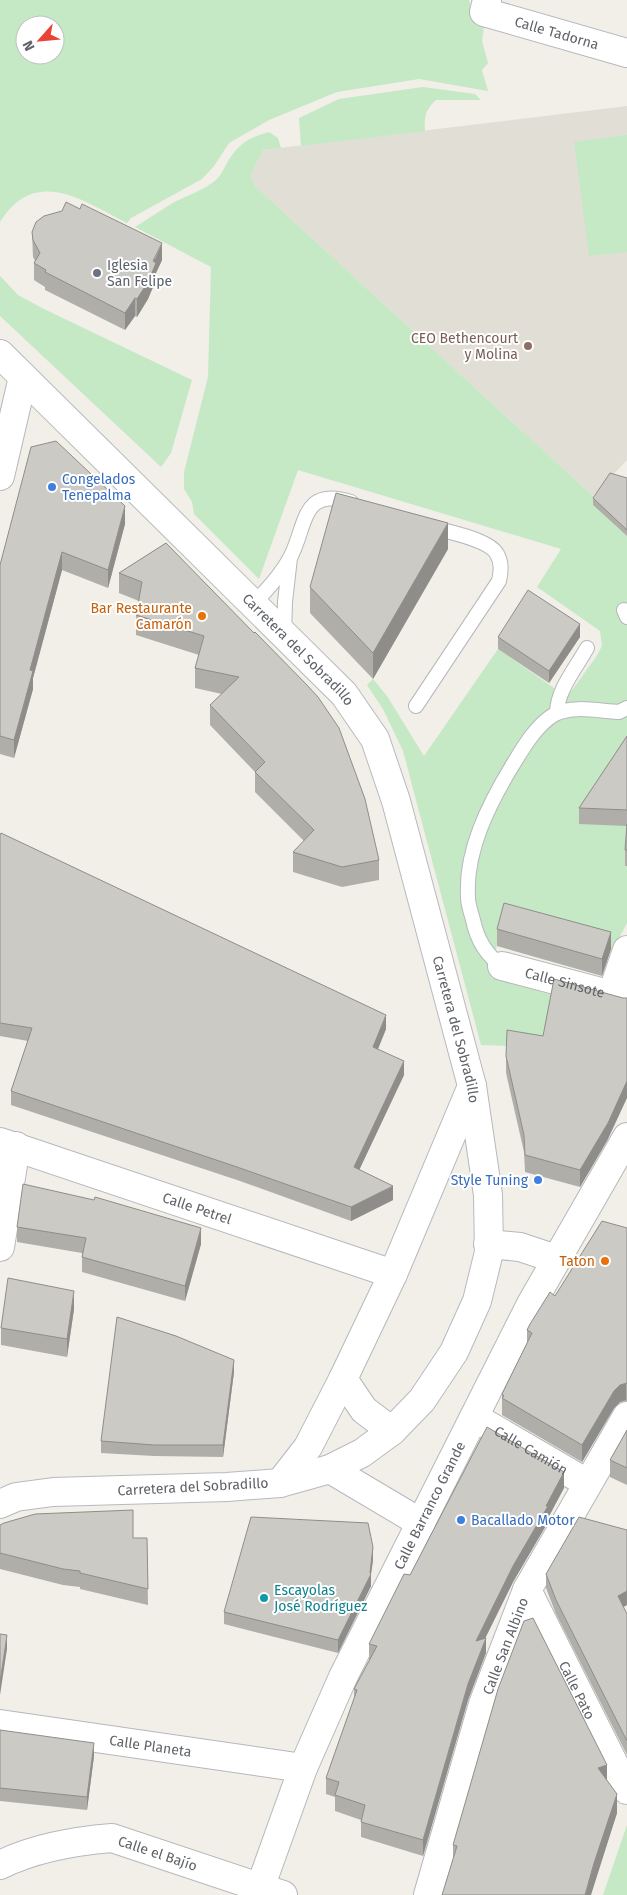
<svg xmlns="http://www.w3.org/2000/svg" width="627" height="1895" font-family="'Fira Sans',sans-serif">
<style>
.education{fill:#e1ded6}
.green{fill:#c5e8c5;fill-rule:evenodd}
.lines{fill:none;stroke-linecap:round;stroke-linejoin:round}
.service-casing{stroke:#b5b8bc;stroke-width:16}
.minor-casing{stroke:#b5b8bc;stroke-width:30}
.secondary-casing{stroke:#b6babf;stroke-width:30}
.service{stroke:#fff;stroke-width:14}
.minor{stroke:#fff;stroke-width:28}
.secondary{stroke:#fff;stroke-width:28}
.wall{fill:#afaea9}
.shaded-wall{fill:#8f8d8a}
.building{fill:#cccac5;stroke:#8f8d8a}
.worship-dot{fill:#6b7280;stroke:#fff;stroke-width:2}
.education-dot{fill:#8d6e63;stroke:#fff;stroke-width:2}
.shop-dot{fill:#3f7fe0;stroke:#fff;stroke-width:2}
.food-dot{fill:#e8710a;stroke:#fff;stroke-width:2}
.culture-dot{fill:#0f9aa8;stroke:#fff;stroke-width:2}
.labels{text-anchor:middle;dominant-baseline:central;stroke-width:4;stroke-linejoin:round;paint-order:stroke}
.street-label{font-size:14px;fill:#5f6368;stroke:#fff}
.worship-label{font-size:14px;fill:#5b616d;stroke:#fff;text-anchor:start}
.education-label{font-size:14px;fill:#785e54;stroke:#fff;text-anchor:end}
.shop-label{font-size:14px;fill:#366cbe;stroke:#fff;text-anchor:start}
.food-label{font-size:14px;fill:#c56008;stroke:#fff;text-anchor:end}
.culture-label{font-size:14px;fill:#0d838f;stroke:#fff;text-anchor:start}
</style>
<rect width="100%" height="100%" fill="#f1efe8"/>
<path class="education" d="M627 106V460L593 496 255 186 251 175 263 150Z"/>
<path class="green" d="M0 0H469L474 18 484 27 482 41 488 63 482 70 488 91 419 79 337 92 269 120 229 143 214 166 202 179 131 218 127 223C84 201 35 165 0 222ZM25 25H55V55H25Z
M423 87 475 94 481 100H436C425 110 424 117 425 131L301 146 299 118 339 99Z
M269 132 278 138 281 148 263 150 251 175 255 186 593 496 596 499 593 505 627 536V826L625 866H627V923L613 950 504 920 496 949 491 977 552 995 543 1053 507 1046 481 1045 403 751 383 709 367 685 373 679 387 696 424 756 498 649 567 697 596 657 602 646 600 631 537 587 561 549 298 470 259 579 194 514 192 502 184 489V472L208 377 211 267 135 227C147 219 159 212 171 204 185 196 203 191 216 180 224 172 226 162 233 154 242 141 255 136 269 132Z
M627 135V252L589 256 574 142Z
M0 276 18 295 44 309 192 380 171 453 161 467 0 316Z
M627 1825V1895H603Z"/>
<g class="lines">
<defs>
<path id="service" d="M254 603C266 591 282 573 290 558 307 526 301 486 351 502
M624 610 627 617
M284 634 285 602 290 558
M416 706 499 581C501 571 502 563 497 554 489 539 447 532 431 527
M557 713C557 690 576 668 587 648
M502 966C486 955 477 939 473 920 471 912 468 905 468 897 465 851 489 804 512 766 523 748 536 725 555 714 573 705 599 711 619 712L627 708"/>
<g id="minor">
<path id="s1" d="M487 0 484 12 627 53"/>
<path d="M0 476 23 377"/>
<path id="s2" d="M502 966 627 999"/>
<path d="M612 994 627 950"/>
<path id="s3" d="M0 1142 393 1274"/>
<path d="M488 1244 520 1247 556 1259"/>
<path d="M0 1247 16 1146"/>
<path d="M343 1379 364 1410 392 1431"/>
<path id="s4" d="M474 1417 587 1483"/>
<path d="M330 1469 421 1523"/>
<path d="M280 1483 308 1447 343 1379 393 1274 472 1086"/>
<path id="s5" d="M527 1590 627 1790"/>
<path id="s6" d="M0 1724 303 1768"/>
<path id="s7" d="M0 1865C34 1848 75 1841 112 1838L283 1895"/>
<path id="s8" d="M260 1888 303 1768 343 1677 531 1304 627 1137"/>
<path id="s9" d="M428 1895 483 1704 527 1590 627 1416"/>
</g>
<g id="secondary">
<path id="s10" d="M0 354 344 694 375 739 396 801 472 1086 488 1195 489 1252 477 1301 454 1352 422 1400 392 1431 362 1453 330 1469 280 1483 227 1487 53 1492 16 1497 0 1504"/>
</g>
</defs>
<use href="#service" class="service-casing"/>
<use href="#minor" class="minor-casing"/>
<use href="#secondary" class="secondary-casing"/>
<use href="#service" class="service"/>
<use href="#minor" class="minor"/>
<use href="#secondary" class="secondary"/>
</g>
<path class="wall" d="M32 232 162 260 156 273V280L148 299 137 317 135 316 125 330 45 290V287L34 280V263L35 261 33 257Z
M627 478V536L593 505V498Z
M125 524 108 588 62 570 33 678V689L14 758 0 754V565Z
M166 543 379 860V880L342 887 293 872V852L304 841 255 792V772L210 725V705L222 694 195 688V668L199 655 136 635V615L139 601 119 593V573Z
M448 549 373 679 310 613V587Z
M498 637H580L549 683 498 649Z
M627 736V866H625V850L627 826 579 824V808Z
M0 835 386 1029 378 1049 404 1075 359 1170 393 1200 351 1221 237 1180 11 1105V1091L28 1041 0 1036Z
M497 929 611 949 602 976 497 946Z
M623 998 608 1139 580 1187 525 1172 524 1152 506 1073V1056L543 1036Z
M17 1227 201 1244 185 1301 82 1272V1253L17 1242Z
M627 1228V1401L620 1402 614 1408 582 1462 502 1415V1394L527 1344V1330L555 1296Z
M74 1309 67 1357 1 1345V1328Z
M234 1372 223 1457 154 1456 101 1453V1441Z
M627 1430V1485L610 1477V1460Z
M564 1488 548 1518V1522L513 1582 485 1638 486 1653 468 1700 423 1856 361 1837V1820L335 1811V1797L326 1794V1778L354 1699V1689L370 1660H369V1644L410 1575Z
M0 1525 133 1538H147L148 1605 80 1589V1587L63 1585 0 1569Z
M627 1530V1605L623 1607 627 1614V1755L556 1614 546 1588V1574Z
M373 1560 371 1574V1586L338 1653 224 1624V1612Z
M0 1730 94 1756 87 1810 0 1801Z
M607 1780 617 1813 594 1883 453 1859V1845Z"/>
<path class="shaded-wall" d="M162 243V260L156 273V280L148 299 137 317V299Z
M135 298V316L125 330V313Z
M125 506V524L108 588V570Z
M448 523V549L373 679V653Z
M62 552V570L33 678V689L14 758V740L30 670Z
M580 624V637L549 683V671Z
M611 932V949L602 976V959Z
M386 1015V1029L373 1061V1047Z
M404 1061V1075L354 1181V1167Z
M627 1081V1098L608 1139 580 1187V1170Z
M393 1186V1200L351 1221V1207Z
M201 1228V1244L185 1301V1286Z
M74 1291V1309L67 1357V1339Z
M234 1360V1372L223 1457V1445Z
M626 1383V1400L620 1402 614 1408 582 1462V1445L614 1391 620 1385Z
M564 1472V1488L548 1518V1522L513 1582 476 1657V1641L513 1566Z
M373 1547V1560L371 1574V1586L338 1653V1640Z
M627 1591V1605L618 1610V1596Z
M7 1635V1649L0 1695V1682Z
M486 1638V1653L468 1700 423 1856V1840L468 1684Z
M94 1743V1756L87 1810V1797Z
M607 1765V1784L598 1768Z
M617 1794V1813L591 1895H585L594 1863Z"/>
<path class="building" d="M66 202 80 209 82 204 162 243 153 261 156 263 148 282 137 299 135 298 125 313 45 272 46 270 34 263 40 253 33 240 32 232 36 222 44 216 62 211Z
M56 441 125 506 108 570 62 552 30 670 33 671 14 740 0 736V565L31 447Z
M610 473 627 478V530L593 498Z
M336 493 448 523 373 653 310 587Z
M166 543 254 633 255 632 306 684 318 697 339 728 365 799 379 860 342 867 293 852 314 830 255 772 265 762 210 705 239 677 195 668 204 636 136 615 142 582 119 573Z
M528 590 580 624 549 671 498 637Z
M627 736V810L579 808Z
M627 824V850H625Z
M1 833 386 1015 373 1047 404 1061 354 1167 393 1186 351 1207 237 1167 11 1091 32 1028 0 1023V835Z
M504 903 611 932 602 959 497 929Z
M554 979 623 998H627V1081L608 1123 580 1170 525 1155 524 1135 506 1056 507 1030 543 1036Z
M23 1184 94 1200 95 1197 201 1228 185 1286 82 1257 86 1238 17 1227Z
M602 1221 627 1228V1383L620 1385 614 1391 582 1445 502 1398 504 1396 502 1394 532 1333 527 1330 530 1324 550 1292 555 1296Z
M8 1278 74 1291 67 1339 1 1328Z
M117 1317 176 1336 234 1360 223 1445H154L101 1441Z
M487 1427 564 1472 546 1506H548L513 1566 476 1641 486 1638 468 1684 423 1840 361 1822 365 1805 335 1795 339 1782 326 1778 357 1690 354 1689 377 1646 369 1644 404 1574 410 1575Z
M627 1430V1468L610 1460Z
M133 1510V1538H147L148 1589 80 1573V1571L63 1569 0 1553V1525L4 1523 35 1514Z
M251 1517 368 1523 373 1547 370 1573 371 1574 338 1640 224 1612Z
M579 1517 627 1530V1591L618 1596 627 1614V1741L556 1600 546 1574Z
M533 1618 607 1765 598 1768 617 1794 594 1863 585 1895H442L457 1846 453 1845 498 1689 524 1621Z
M0 1634 7 1635 0 1682Z
M0 1730 94 1743 87 1797 0 1788Z"/>
<circle class="worship-dot" cx="97" cy="273" r="5"/>
<circle class="education-dot" cx="528" cy="346" r="5"/>
<g class="shop-dot">
<circle cx="52" cy="487" r="5"/>
<circle cx="538" cy="1180" r="5"/>
<circle cx="461" cy="1520" r="5"/>
</g>
<g class="food-dot">
<circle cx="202" cy="616" r="5"/>
<circle cx="605" cy="1261" r="5"/>
</g>
<circle class="culture-dot" cx="264" cy="1598" r="5"/>
<g class="labels">
<g class="street-label">
<text stroke="none"><textPath href="#s1" startOffset="88">Calle Tadorna</textPath></text>
<text stroke="none"><textPath href="#s10" startOffset="420">Carretera del Sobradillo</textPath></text>
<text stroke="none"><textPath href="#s2" startOffset="65">Calle Sinsote</textPath></text>
<text stroke="none"><textPath href="#s10" startOffset="840">Carretera del Sobradillo</textPath></text>
<text stroke="none"><textPath href="#s3" startOffset="208">Calle Petrel</textPath></text>
<text stroke="none"><textPath href="#s4" startOffset="66">Calle Camión</textPath></text>
<text transform="translate(193 1487) rotate(-3)">Carretera del Sobradillo</text>
<text stroke="none"><textPath href="#s8" startOffset="419">Calle Barranco Grande</textPath></text>
<text stroke="none"><textPath href="#s9" startOffset="261">Calle San Albino</textPath></text>
<text stroke="none"><textPath href="#s5" startOffset="112">Calle Pato</textPath></text>
<text stroke="none"><textPath href="#s6" startOffset="152">Calle Planeta</textPath></text>
<text stroke="none"><textPath href="#s7" startOffset="164">Calle el Bajío</textPath></text>
</g>
<g class="worship-label">
<text x="107" y="265">Iglesia<tspan x="107" dy="16">San Felipe</tspan></text>
</g>
<g class="education-label">
<text x="518" y="338">CEO Bethencourt<tspan x="518" dy="16">y Molina</tspan></text>
</g>
<g class="shop-label">
<text x="62" y="479">Congelados<tspan x="62" dy="16">Tenepalma</tspan></text>
<text x="528" y="1180" text-anchor="end">Style Tuning</text>
<text x="471" y="1520">Bacallado Motor</text>
</g>
<g class="food-label">
<text x="192" y="608">Bar Restaurante<tspan x="192" dy="16">Camarón</tspan></text>
<text x="595" y="1261">Taton</text>
</g>
<g class="culture-label">
<text x="274" y="1590">Escayolas<tspan x="274" dy="16">José Rodríguez</tspan></text>
</g>
</g>
<g transform="translate(40 40) rotate(243)"><circle r="24" fill="#ffffff" stroke="#bfc1c3"/>
<path d="M0-4L9 19L0 12L-9 19Z" fill="#ea4335"/>
<text y="-8" font-size="14" font-weight="bold" text-anchor="middle" fill="#5f6368">N</text>
</g>
</svg>
